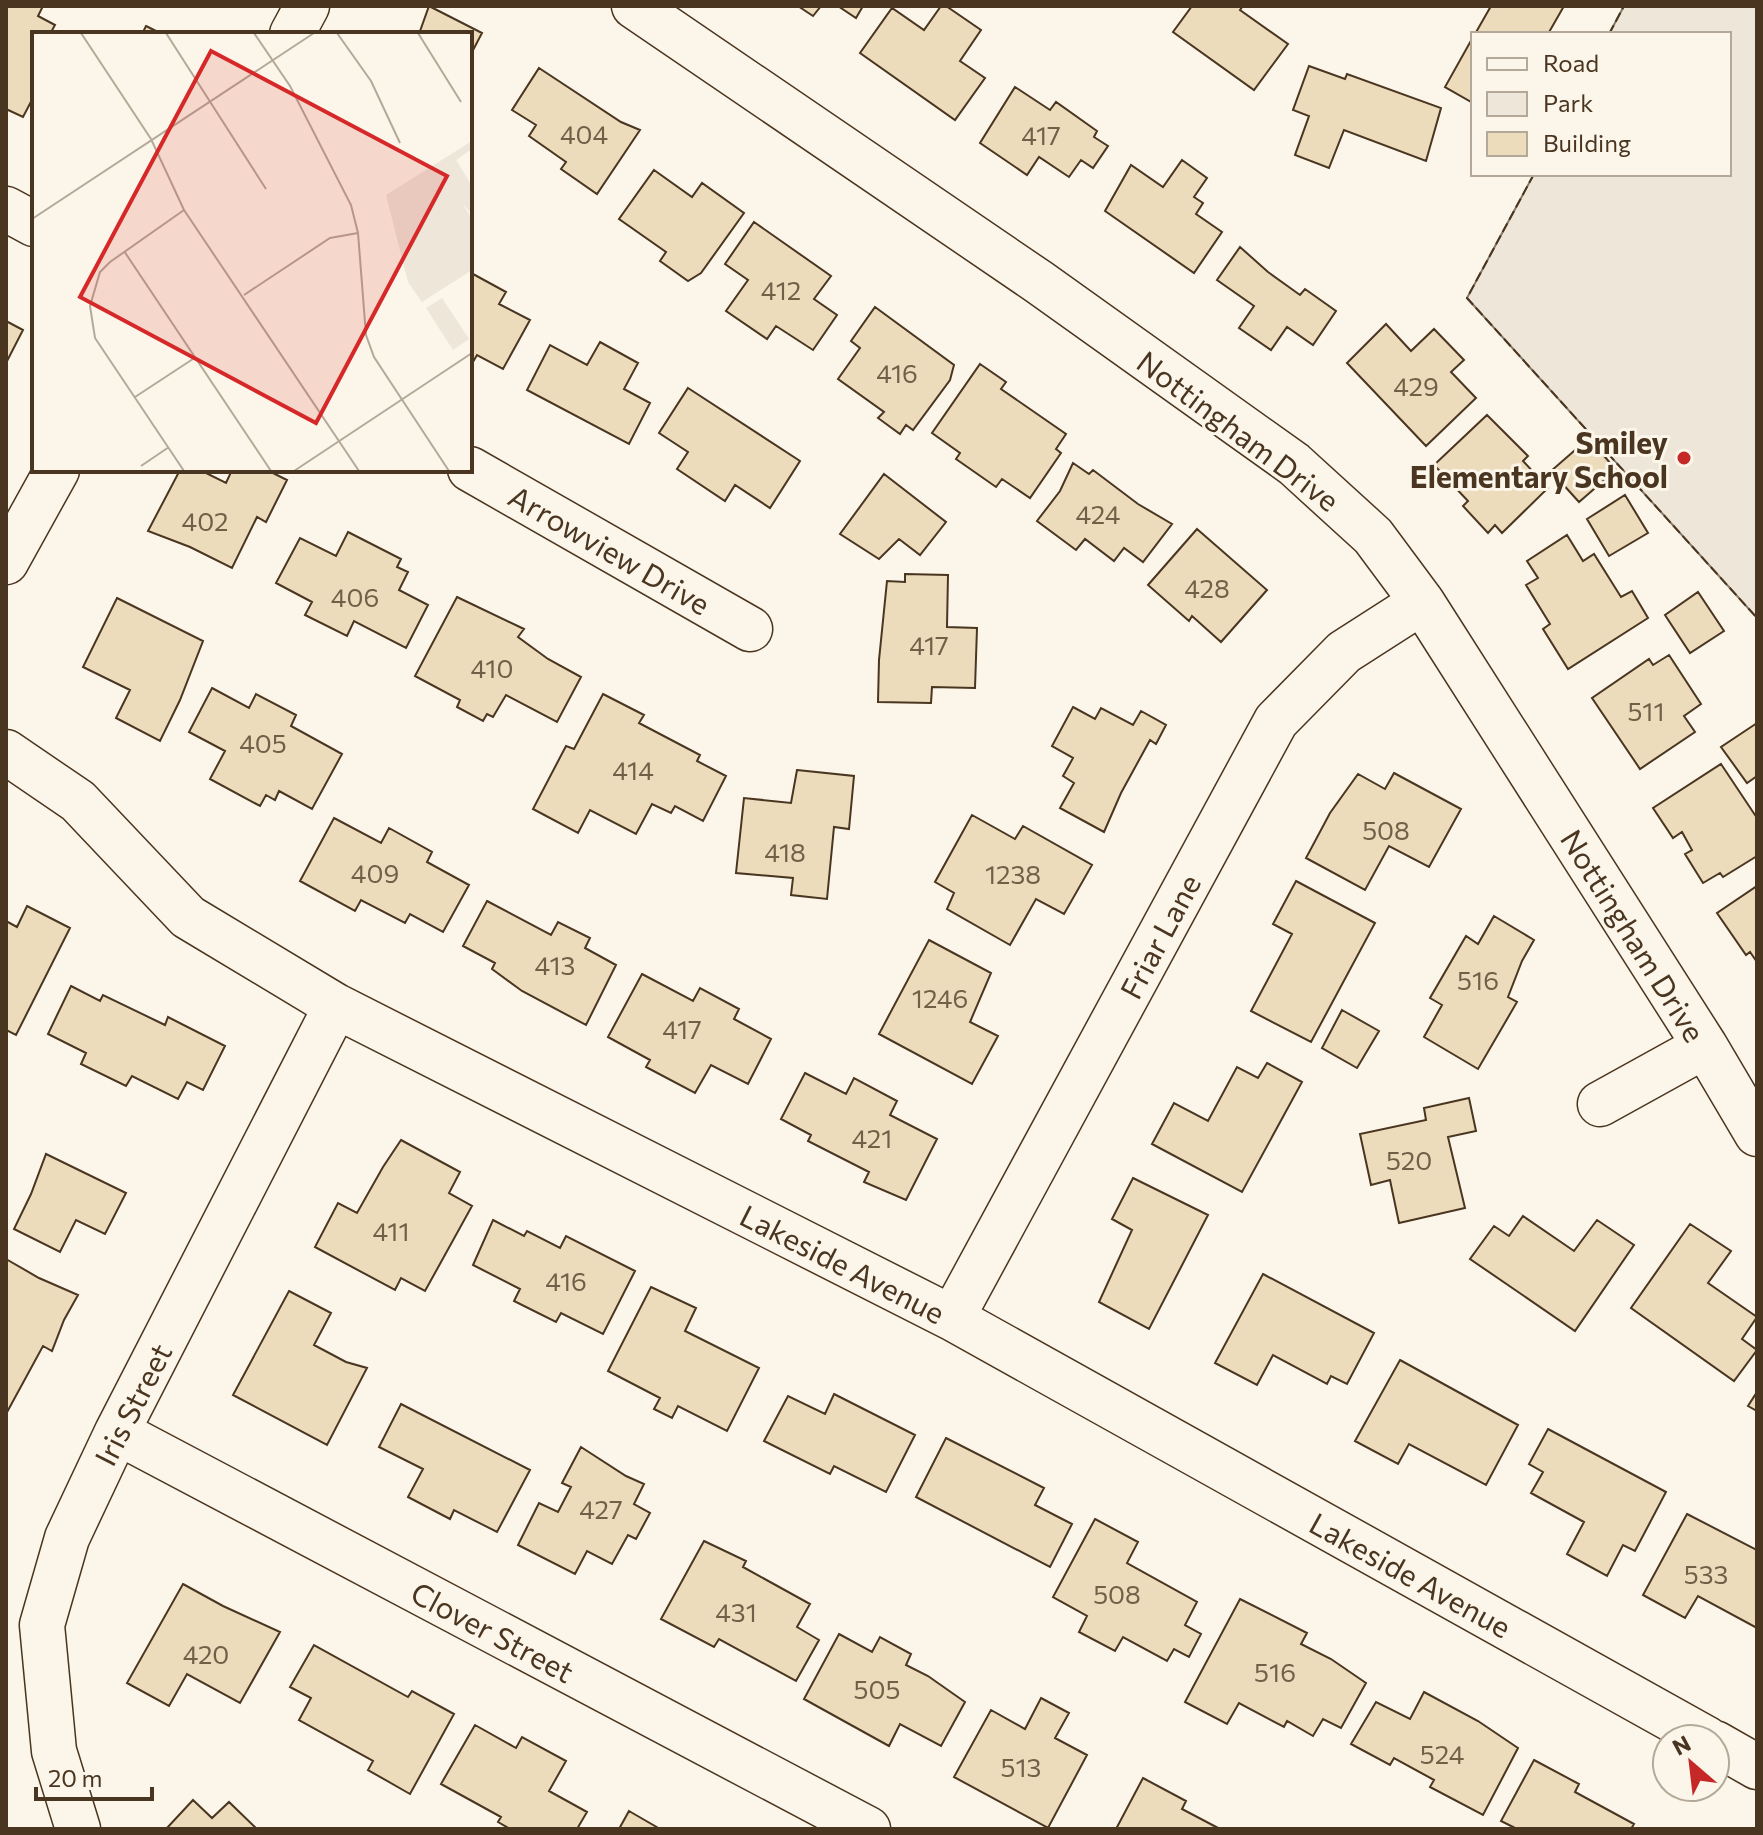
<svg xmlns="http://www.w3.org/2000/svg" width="1763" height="1835" font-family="Commissioner,sans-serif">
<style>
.green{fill:#ede6d9;stroke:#887966;stroke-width:2}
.building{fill:#ecdcbc;stroke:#4a3520;stroke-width:2}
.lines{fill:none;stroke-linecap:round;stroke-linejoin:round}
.minor-casing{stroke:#4a3520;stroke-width:47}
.minor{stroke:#fbf6e9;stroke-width:44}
.fence{stroke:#4a3520;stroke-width:2;stroke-dasharray:10 4;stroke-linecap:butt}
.poi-dot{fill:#c62828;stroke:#fbf6e9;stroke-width:3}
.labels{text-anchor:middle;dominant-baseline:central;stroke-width:6;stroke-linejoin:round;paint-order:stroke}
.number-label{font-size:26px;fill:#725f47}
.street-label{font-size:30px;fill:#4a3520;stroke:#fbf6e9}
.poi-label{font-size:30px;font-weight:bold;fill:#4a3520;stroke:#fbf6e9;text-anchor:end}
.inset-road{fill:none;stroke:#b4a999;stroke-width:2}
.view{fill:#d62828;fill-opacity:0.15;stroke:#d62828;stroke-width:4}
.inset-edge{fill:none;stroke:#4a3520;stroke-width:4}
</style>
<rect width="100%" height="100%" fill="#fbf6e9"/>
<path class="green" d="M1624 6H1757V618L1467 298 1534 174H1729V34H1609Z"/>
<path class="building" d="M6 6H43L38 16 55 25 50 34H34V96L23 117 6 109Z
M429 6 482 33 470 56V34H419Z
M798 6H821L813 16Z
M838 6H863L856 18Z
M941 6H946L981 30 960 61 985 78 955 120 860 53 892 8 924 30Z
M1192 6H1243L1240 10 1288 44 1254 90 1173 32Z
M1491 6H1564L1548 34 1538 33 1537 34H1475Z
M146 26 162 34H142Z
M1473 37V103L1445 87Z
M1309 66 1345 79 1347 74 1441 108 1426 161 1344 130 1329 168 1295 155 1309 116 1293 110Z
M539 68 621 122 640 130 597 194 561 169 566 162 529 136 536 125 512 110Z
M1015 87 1050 110 1056 102 1097 131 1094 137 1108 146 1093 168 1081 160 1069 177 1039 157 1027 175 980 143Z
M1182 160 1207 178 1194 197 1203 203 1196 214 1222 232 1194 273 1105 211 1131 165 1163 187Z
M654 170 692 197 702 183 744 213 701 273 688 281 660 261 666 252 619 219Z
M754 222 831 276 814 299 837 315 813 350 776 326 767 339 726 311 748 280 725 264Z
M1240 247 1268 272 1300 295 1305 289 1336 311 1313 345 1287 327 1271 350 1239 328 1254 306 1217 280Z
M473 274 506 292 499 304 530 320 503 369 477 355 470 367V280Z
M875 307 954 365 950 380 913 430 906 425 900 434 878 418 884 412 838 379 860 348 851 341Z
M6 321 23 330 6 363Z
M1386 324 1411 351 1434 329 1464 360 1451 372 1476 398 1426 446 1347 363Z
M600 342 638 363 624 389 650 403 629 444 527 390 550 345 587 365Z
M980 364 1006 382 1001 389 1066 434 1056 449 1061 453 1030 498 1002 479 996 487 956 459 960 453 932 433Z
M688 388 800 461 770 508 735 485 725 501 677 469 688 452 659 433Z
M1487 415 1528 456 1523 461 1548 488 1502 533 1495 525 1488 533 1463 506 1468 501 1434 465Z
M1589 438 1616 470 1579 502 1551 471Z
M1073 463 1089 474 1093 470 1138 504 1172 524 1143 562 1124 548 1114 561 1085 539 1076 550 1037 521 1060 491Z
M180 470H200L226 483 232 470H267L287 480 266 522 257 517 232 568 190 547 148 531Z
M884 474 946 522 920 555 899 539 879 559 840 534Z
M1625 495 1648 533 1609 556 1587 519Z
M1197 529 1267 590 1221 642 1192 616 1189 621 1148 585Z
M348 532 401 559 397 567 408 572 399 590 428 605 406 648 354 621 347 636 305 615 312 602 276 583 300 538 336 556Z
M1567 535 1583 561 1594 554 1621 597 1632 591 1648 618 1568 669 1543 629 1550 624 1526 585 1538 578 1527 561Z
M905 574 948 575 947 627 977 628 975 688 932 687 931 703 878 702 879 660 887 581 905 582Z
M1698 592 1724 631 1690 653 1665 615Z
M457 597 524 629 518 637 548 659 581 677 557 722 506 695 493 717 487 714 483 721 457 707 460 700 415 676Z
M117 598 203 641 180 700 160 741 116 718 130 690 83 667Z
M1669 655 1701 704 1684 716 1695 732 1640 769 1592 698 1649 659 1653 665Z
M212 688 249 708 256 694 296 715 291 726 342 754 312 809 279 791 275 800 266 795 260 806 210 779 225 751 189 732Z
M603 694 644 715 639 723 700 755 697 761 726 776 703 821 675 806 671 813 652 804 636 834 590 810 578 833 533 809 566 746 574 749Z
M1073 707 1095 719 1101 708 1133 725 1141 711 1166 725 1156 744 1150 740 1121 793 1104 832 1060 808 1074 783 1063 776 1073 758 1052 746Z
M1757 723V776L1747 783 1721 747Z
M1721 764 1757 818V856L1723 877 1720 873 1703 883 1685 854 1692 850 1682 832 1673 838 1653 808Z
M797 770 854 776 849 829 834 827 827 899 791 895 793 878 736 873 744 798 791 803Z
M1394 773 1461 809 1429 867 1389 846 1365 890 1306 858 1330 813 1358 774 1385 789Z
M972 815 1015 839 1023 826 1092 865 1064 914 1036 899 1010 945 947 909 954 893 935 882Z
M334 818 381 843 389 828 432 852 427 862 469 885 443 932 410 914 405 923 361 900 355 911 300 881Z
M1296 881 1375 923 1311 1042 1251 1011 1292 934 1273 924Z
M1757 886V962L1750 952 1746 955 1717 913Z
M487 901 551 935 558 922 590 938 585 948 616 965 586 1025 522 991 492 969 495 963 463 946Z
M27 906 70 928 16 1035 6 1030V921L17 927Z
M1494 916 1534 940 1522 961 1508 997 1517 1002 1478 1069 1424 1037 1442 1005 1430 998 1466 936 1478 944Z
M929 940 991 973 970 1022 998 1036 972 1084 879 1034Z
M642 974 693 1001 700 988 739 1009 734 1019 771 1039 748 1084 711 1065 695 1093 646 1067 650 1060 608 1037Z
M71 986 100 1001 103 995 165 1025 168 1017 225 1046 203 1090 187 1082 178 1099 132 1076 126 1086 81 1064 86 1053 48 1034Z
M1342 1010 1379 1031 1357 1068 1322 1048Z
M1267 1063 1302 1082 1242 1192 1152 1144 1174 1103 1208 1121 1237 1067 1258 1078Z
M805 1073 846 1094 854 1078 897 1101 890 1115 937 1139 906 1200 864 1182 869 1172 808 1141 811 1135 781 1119Z
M1469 1098 1476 1131 1448 1137 1465 1208 1399 1223 1390 1180 1371 1185 1360 1134 1426 1120 1424 1108Z
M401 1140 460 1172 449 1193 472 1206 425 1291 401 1278 395 1290 315 1247 338 1203 357 1213 383 1167Z
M46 1154 126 1193 105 1234 76 1220 60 1252 14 1229 31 1194Z
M1133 1178 1208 1215 1149 1329 1099 1302 1132 1230 1112 1219Z
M1523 1216 1574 1251 1597 1220 1634 1245 1575 1331 1470 1259 1494 1226 1509 1236Z
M493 1220 524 1236 527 1231 560 1248 566 1236 635 1271 603 1334 561 1313 556 1322 514 1301 520 1289 473 1265Z
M1690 1224 1731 1251 1708 1283 1757 1317 1742 1339 1757 1350 1734 1381 1631 1308Z
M6 1259 39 1278 78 1295 64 1320 52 1351 43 1346 6 1414Z
M1263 1274 1374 1333 1347 1384 1331 1376 1327 1384 1273 1355 1257 1385 1215 1363Z
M651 1287 696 1308 685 1331 759 1368 727 1431 678 1406 672 1418 654 1409 660 1398 608 1371Z
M289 1291 331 1313 314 1345 346 1362 367 1368 327 1445 233 1395Z
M1400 1360 1518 1425 1486 1485 1409 1444 1398 1464 1355 1441Z
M1757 1392V1411L1748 1406Z
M834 1394 915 1435 886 1492 834 1466 830 1474 764 1441 788 1396 825 1414Z
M401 1404 530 1470 497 1532 454 1510 450 1519 408 1497 423 1469 379 1447Z
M1548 1429 1666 1492 1635 1551 1623 1545 1607 1576 1567 1554 1584 1522 1531 1493 1543 1472 1529 1464Z
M946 1438 1044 1488 1035 1505 1072 1524 1050 1567 916 1497Z
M581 1447 626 1476 644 1484 634 1504 650 1513 636 1539 628 1535 612 1564 587 1551 575 1574 518 1545 539 1503 558 1512 571 1487 562 1483Z
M1687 1514 1757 1550V1628L1698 1596 1685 1618 1643 1595Z
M1095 1519 1138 1542 1127 1563 1197 1602 1185 1625 1201 1634 1189 1657 1174 1649 1167 1661 1123 1637 1115 1651 1079 1632 1087 1616 1053 1597Z
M704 1541 746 1561 743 1567 810 1604 797 1627 819 1640 796 1681 719 1639 714 1647 661 1619Z
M183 1584 223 1606 280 1632 240 1703 187 1674 169 1706 127 1683Z
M1240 1599 1307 1633 1301 1644 1331 1659 1366 1683 1341 1728 1323 1719 1313 1736 1287 1721 1284 1727 1239 1703 1227 1724 1185 1702Z
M839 1634 872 1652 880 1637 911 1654 906 1665 928 1676 965 1702 941 1746 900 1724 889 1746 804 1699Z
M314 1645 408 1697 412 1691 454 1714 410 1794 368 1770 373 1761 299 1720 311 1698 290 1687Z
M1424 1692 1478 1721 1518 1748 1483 1815 1430 1787 1434 1780 1394 1758 1390 1765 1351 1744 1376 1702 1410 1719Z
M1041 1698 1069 1713 1055 1738 1087 1755 1048 1828 954 1777 991 1710 1025 1729Z
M475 1725 516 1748 522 1737 566 1761 549 1791 587 1812 577 1829H510L498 1822 501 1817 441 1784Z
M1534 1760 1579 1784 1575 1792 1634 1824 1631 1829H1517L1501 1821Z
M1143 1778 1186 1801 1182 1809 1220 1829H1116Z
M193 1800 212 1818 229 1802 257 1829H166Z
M629 1811 660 1829H619Z"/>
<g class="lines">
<defs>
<path id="minor" d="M634 6 1039 282 1294 464 1373 536 1422 602 1705 1046 1757 1134
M292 34 307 6
M6 209 34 224
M470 469 750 629
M6 562 57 470
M6 752 78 801 188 917 336 1006 952 1318 1707 1739
M1600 1104 1705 1046
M952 1318 1276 721 1344 652 1422 602
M117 1432 868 1829
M1715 1743 1757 1767
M78 1829 54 1751 42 1625 67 1538 117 1432 336 1006"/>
</defs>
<use href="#minor" class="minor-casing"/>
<use href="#minor" class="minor"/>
<path class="fence" d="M1609 34 1624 6
M1534 174 1467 298 1757 618"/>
</g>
<circle class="poi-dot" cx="1684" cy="458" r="8"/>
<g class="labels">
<g class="number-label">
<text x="584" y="133">404</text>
<text x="1041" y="134">417</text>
<text x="781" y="289">412</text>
<text x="897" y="372">416</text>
<text x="1416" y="385">429</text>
<text x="1098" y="513">424</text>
<text x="205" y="520">402</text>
<text x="1207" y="587">428</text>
<text x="355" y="596">406</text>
<text x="929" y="644">417</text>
<text x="492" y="667">410</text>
<text x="1646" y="710">511</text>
<text x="263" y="742">405</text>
<text x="633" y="769">414</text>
<text x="1386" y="829">508</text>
<text x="785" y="851">418</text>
<text x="375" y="872">409</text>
<text x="1013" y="873">1238</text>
<text x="555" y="964">413</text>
<text x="1478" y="979">516</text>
<text x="940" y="997">1246</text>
<text x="682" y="1028">417</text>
<text x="872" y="1137">421</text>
<text x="1409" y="1159">520</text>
<text x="391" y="1230">411</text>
<text x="566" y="1280">416</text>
<text x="601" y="1508">427</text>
<text x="1706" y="1573">533</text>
<text x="1117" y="1593">508</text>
<text x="736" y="1611">431</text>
<text x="206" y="1653">420</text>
<text x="1275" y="1671">516</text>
<text x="877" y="1688">505</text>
<text x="1442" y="1753">524</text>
<text x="1021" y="1766">513</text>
</g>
<g class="street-label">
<text transform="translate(1239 430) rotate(37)">Nottingham Drive</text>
<text transform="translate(610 549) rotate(30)">Arrowview Drive</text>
<text transform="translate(1634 935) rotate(58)">Nottingham Drive</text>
<text transform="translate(1159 936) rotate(-62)">Friar Lane</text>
<text transform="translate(843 1263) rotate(27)">Lakeside Avenue</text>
<text transform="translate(132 1404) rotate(-63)">Iris Street</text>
<text transform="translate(1411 1574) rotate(29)">Lakeside Avenue</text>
<text transform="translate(493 1631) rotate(28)">Clover Street</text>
</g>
<g class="poi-label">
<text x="1668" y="441">Smiley<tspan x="1668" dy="34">Elementary School</tspan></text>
</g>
</g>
<g transform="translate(32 32)">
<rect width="440" height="440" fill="#fbf6e9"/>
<path d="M440 109V117L424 128 440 154V182L430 171 440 187V238L390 270 376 250 354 163ZM410 266 437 307 421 318 394 276Z" fill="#ede6d9"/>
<path class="inset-road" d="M49 1 119 107 152 178 327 439M134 1 234 157M222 1 258 54 319 173 326 201 334 303 342 325 417 439M305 1 339 49 368 111M386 1 429 70M152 178 78 230 68 240 58 274 63 306 152 439M0 187 282 1M92 219 239 439M212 263 298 206 326 201M103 365 164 325M109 434 137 415M262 439 440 321"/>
<path class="view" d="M179 19 415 144 284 391 48 265Z"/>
<rect width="440" height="440" class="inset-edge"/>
</g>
<rect width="1763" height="1835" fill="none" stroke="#4a3520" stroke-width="16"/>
<rect x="1471" y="32" width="260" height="144" fill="#fbf6e9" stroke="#b4a999" stroke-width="2"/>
<rect x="1487" y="58" width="40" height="12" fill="#fbf6e9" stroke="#b4a999" stroke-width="2"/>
<text x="1543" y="72" font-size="24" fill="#4a3520">Road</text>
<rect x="1487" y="92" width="40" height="24" fill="#ede6d9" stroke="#b4a999" stroke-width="2"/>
<text x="1543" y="112" font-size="24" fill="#4a3520">Park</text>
<rect x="1487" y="132" width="40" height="24" fill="#ecdcbc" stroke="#b4a999" stroke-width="2"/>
<text x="1543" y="152" font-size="24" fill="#4a3520">Building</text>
<g transform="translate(1691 1763) rotate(332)"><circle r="38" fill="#fbf6e9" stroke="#b4a999" stroke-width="2"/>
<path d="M0-6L14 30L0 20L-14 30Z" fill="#c62828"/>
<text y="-12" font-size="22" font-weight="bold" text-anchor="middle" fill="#4a3520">N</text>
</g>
<path d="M36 1787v12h116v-12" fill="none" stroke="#4a3520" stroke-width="4"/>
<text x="48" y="1787" font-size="24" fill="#4a3520" stroke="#fbf6e9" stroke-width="6" paint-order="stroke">20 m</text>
</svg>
